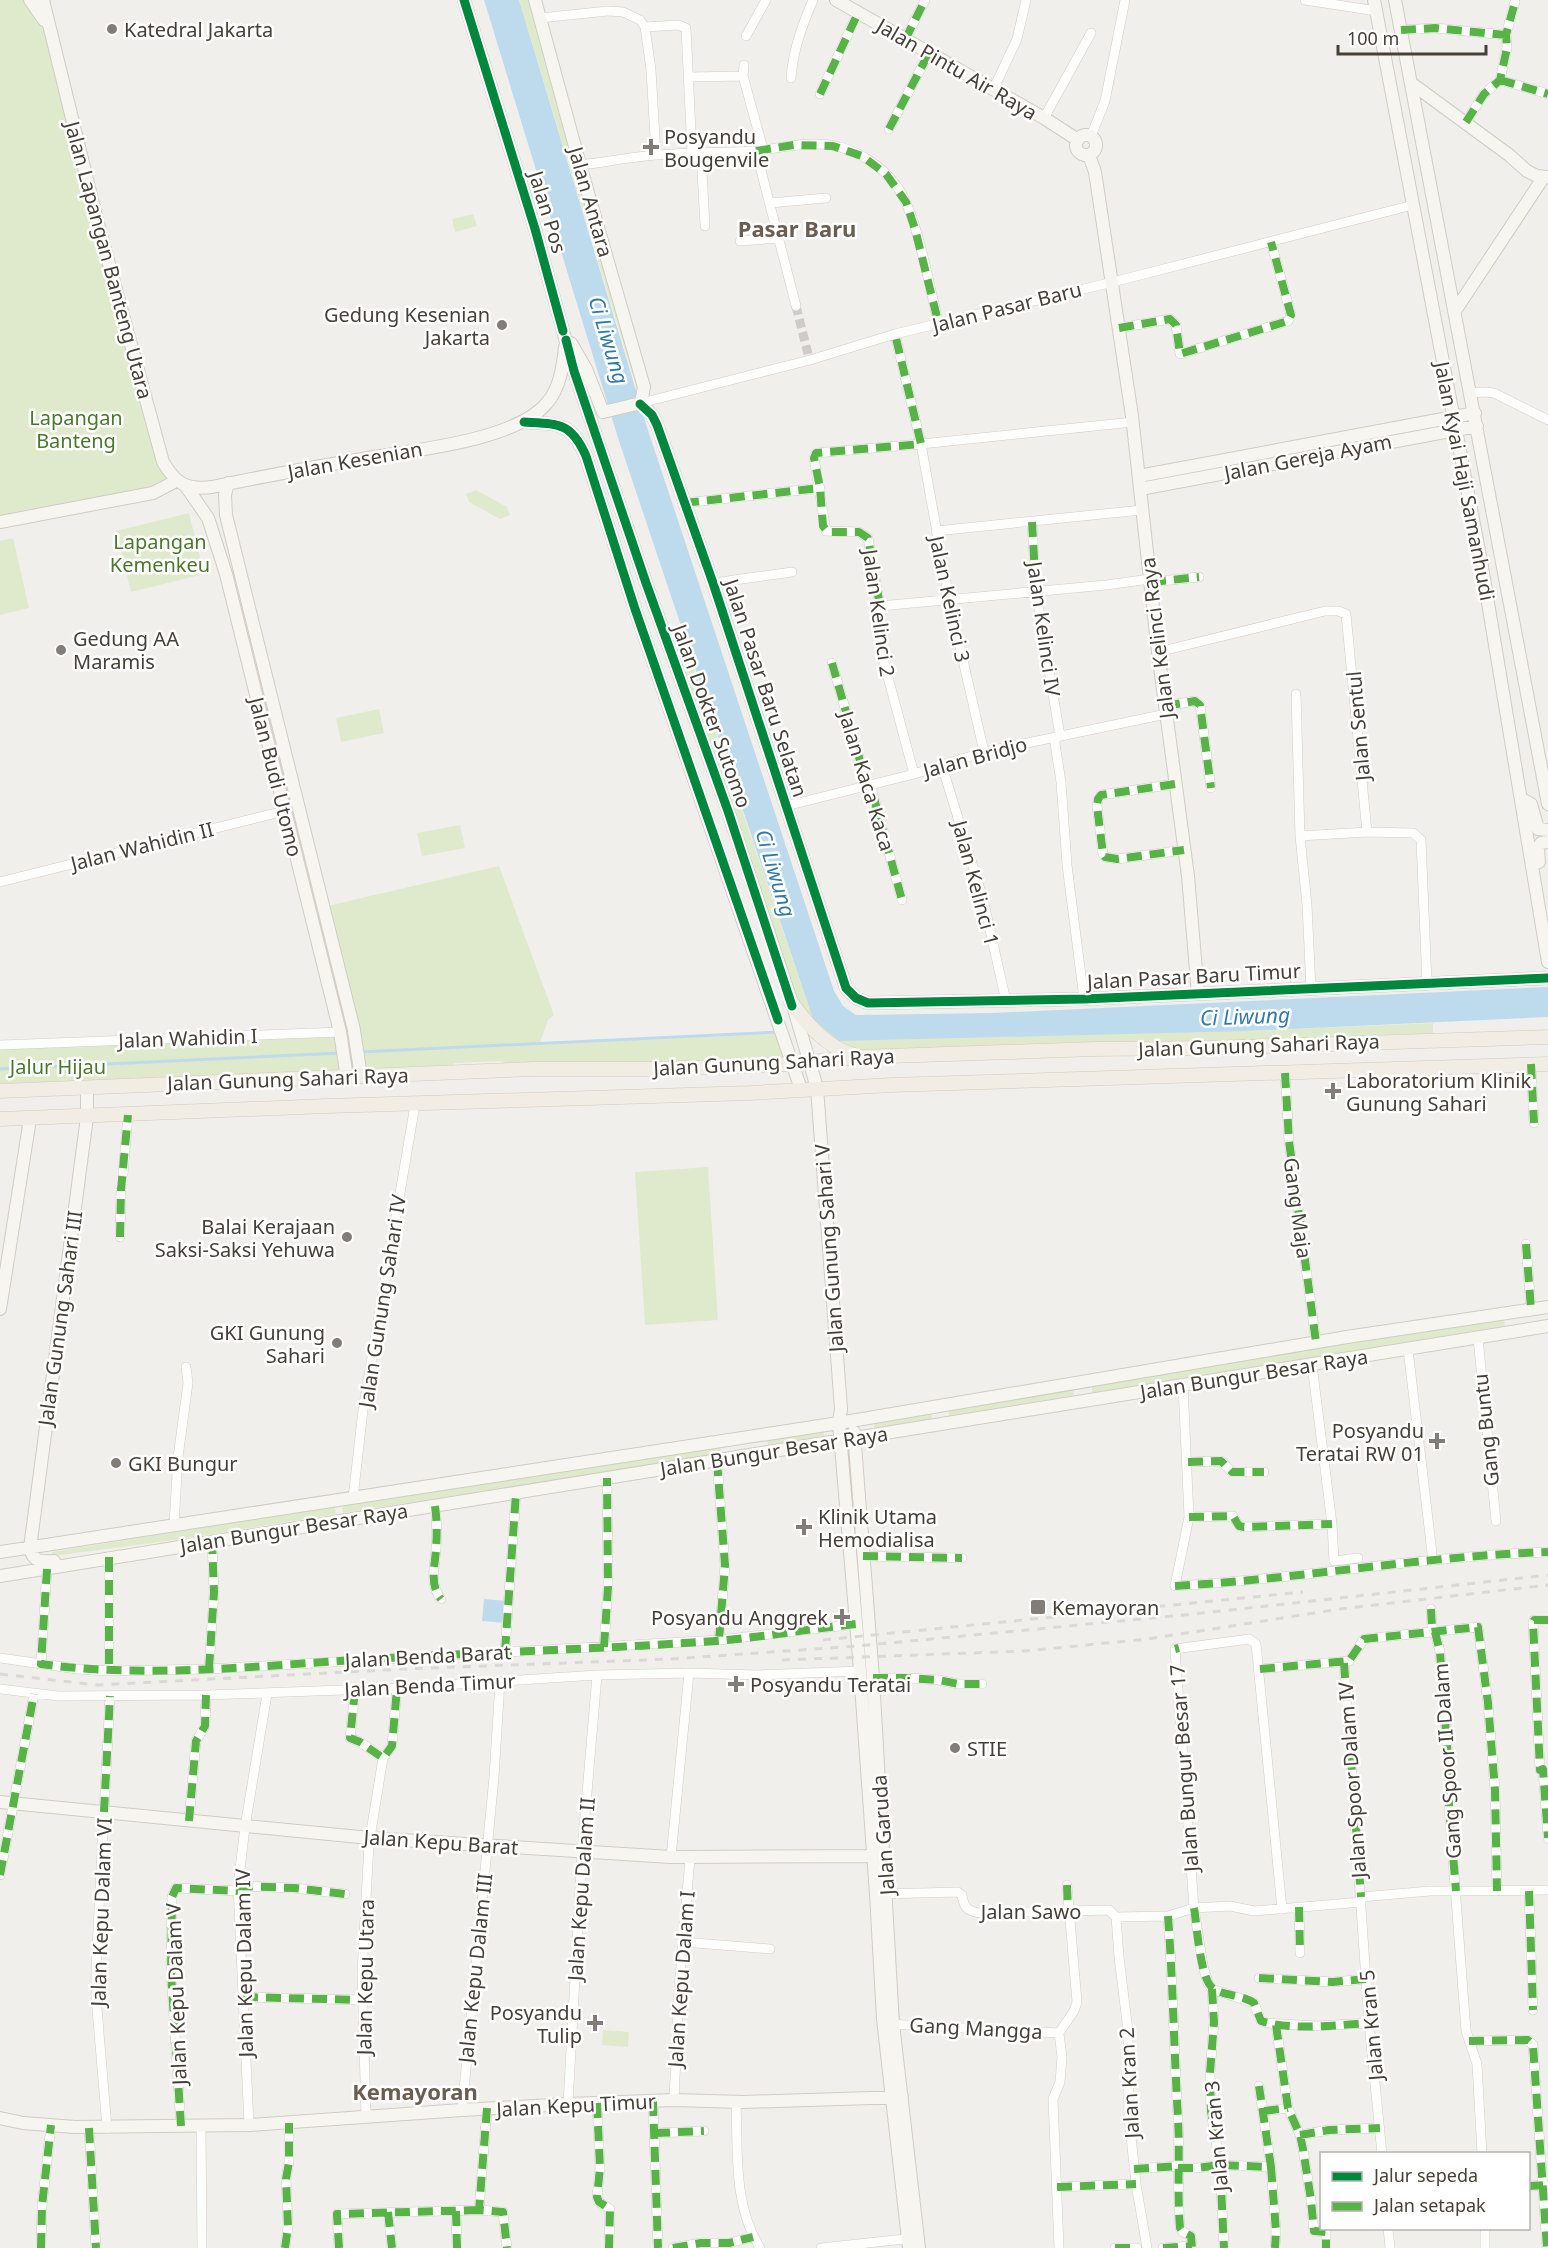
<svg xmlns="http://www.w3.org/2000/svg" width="1548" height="2248" font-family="'Noto Sans',sans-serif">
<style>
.green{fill:#dfeacd}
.water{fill:#bedbed}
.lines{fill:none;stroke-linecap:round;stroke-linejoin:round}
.stream{stroke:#bedbed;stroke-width:3}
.street-tunnel{stroke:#cfccc8;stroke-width:9;stroke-dasharray:9 4.5;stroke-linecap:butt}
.street-casing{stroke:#cfcdc9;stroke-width:10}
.secondary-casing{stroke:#d0ccc3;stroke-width:14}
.primary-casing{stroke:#d2caba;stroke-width:15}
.street{stroke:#fdfdfc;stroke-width:9}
.secondary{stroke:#f7f5ef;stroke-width:12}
.primary{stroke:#f1ece4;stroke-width:14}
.rail{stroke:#d9d9d8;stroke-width:3;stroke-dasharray:8 8;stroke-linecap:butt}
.quiet{stroke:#57b346;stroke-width:8;stroke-dasharray:15 8;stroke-linecap:butt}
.cycleway-casing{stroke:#fff;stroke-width:13}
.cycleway{stroke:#00873e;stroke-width:9}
.poi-dot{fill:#827d76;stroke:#fff;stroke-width:2}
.labels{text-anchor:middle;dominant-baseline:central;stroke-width:5;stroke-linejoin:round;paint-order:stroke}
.poi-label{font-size:20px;fill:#474037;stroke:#fff;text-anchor:start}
.street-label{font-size:20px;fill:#474037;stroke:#fff}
.park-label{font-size:20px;fill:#4b772d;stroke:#fff}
.water-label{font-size:21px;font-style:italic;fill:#327aa7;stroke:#fff}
.quarter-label{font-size:22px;font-weight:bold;fill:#695e4f;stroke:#fff}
</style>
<rect width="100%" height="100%" fill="#f1efec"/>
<path class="green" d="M0 0H29L40 14 170 475 163 488 0 522Z
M519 0H535L644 387 641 403Z
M473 214 477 226 455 232 452 219Z
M476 490 507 507 510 515 500 519 469 502 466 494Z
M189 513 204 574 131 592 116 531Z
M13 538 29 608 0 615V541Z
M683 636 813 1019 1247 1031 1433 1023V1040L860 1057 835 1047 791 1002 667 642Z
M379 709 384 733 341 742 336 718Z
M460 825 465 848 422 856 417 833Z
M499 866 554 1015 548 1020 540 1043 781 1032 791 1064 504 1071 503 1061 454 1063V1072L361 1077 323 907Z
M340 1032 347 1078 0 1091V1045Z
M708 1167 718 1320 645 1325 635 1172Z
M1504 1318 1505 1326 1092 1393V1386Z
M1073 1389 1074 1395 949 1416 948 1409Z
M931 1412 932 1419 875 1429 874 1422Z
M824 1430V1436L768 1445 767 1439Z
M720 1446 721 1454 343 1513 342 1505Z
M335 1506 336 1514 175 1540 53 1556 52 1552Z
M603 2030 629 2032 628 2047 602 2045Z"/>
<path class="water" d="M484 0H519L646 424 834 991 843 1006 856 1015 992 1013 1548 987V1017L1247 1031 839 1041 813 1019 619 441Z
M484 1599 506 1601 504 1623 482 1621Z"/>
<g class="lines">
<path class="stream" d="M360 1052 779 1032
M0 1069 341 1053"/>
<path class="street-tunnel" d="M796 306 808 354"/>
<defs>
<path id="street" d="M1305 0 1377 11
M540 18 608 11 623 12 640 20 645 27 651 70 656 155
M645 27 678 25 686 28 692 153
M1401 30 1435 28 1506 35
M746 36 766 0
M905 40 925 0
M744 65 743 76 763 149
M688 77 743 76
M791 78C793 50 802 26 813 0
M1500 80 1548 94
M993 90 1017 39 1026 0
M820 94 858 13
M1044 118 1091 33
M1466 122 1484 94 1500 80 1507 48 1506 35 1515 2
M889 129 929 53
M1091 136 1105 101 1125 0
M756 151 796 306
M701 153 705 226
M580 165C606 162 631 157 657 155 689 152 721 153 753 151 779 149 805 141 831 145 856 149 881 165 896 185 918 215 929 287 939 325
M770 203 826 198
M740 241 779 238
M1119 328 1170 319 1176 325 1180 354 1288 321 1291 315 1271 242
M895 334 921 444 949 599 984 752
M1470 393 1485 392 1494 393 1548 420
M641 403 810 360 895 334 1113 282 1413 205
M684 503 820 488
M1032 522 1036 592 1060 736
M936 531 1142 510
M1151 582 1199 577
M713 583 792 572
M880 606 1106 585 1150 579
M1158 652 1325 611H1338L1346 614 1367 832
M832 663 867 785 872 791 902 900
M1296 694 1300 836 1307 905 1311 989
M1165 706 1195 701 1200 705 1211 788
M1054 737 1061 782 1067 865 1084 999
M942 766 983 899 1006 1001
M914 774 882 655 880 606 868 538 859 532 826 531 814 458 816 453 921 444 1133 422
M1175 784 1101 795 1098 799 1097 806 1103 854 1105 857 1117 859 1184 850
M786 806 914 774 984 752 1166 714
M1300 836 1367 832 1413 833 1421 840 1427 984
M0 882 284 811
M0 1045 340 1032
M1531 1064 1534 1123
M1285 1073 1289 1141 1316 1342
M123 1174 128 1115
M120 1237 121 1190
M1526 1244 1531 1309
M1478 1338 1496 1521
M1408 1349 1432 1553
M1312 1365 1332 1524 1334 1561 1358 1558
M1183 1386 1189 1517 1175 1586C1300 1579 1423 1556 1548 1552
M717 1461 725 1565 719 1640
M1188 1462 1221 1461 1232 1472H1264
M353 1498 363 1410 415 1105
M435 1506C437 1520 437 1535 436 1549 435 1566 429 1584 441 1599
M1189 1517 1233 1516 1239 1526 1244 1527 1332 1524
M174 1525 178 1457 188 1383 186 1367
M863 1556 962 1558
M109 1557V1671
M1431 1609 1432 1627 1435 1632 1440 1652 1449 1772V1807L1466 2031 1477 2064 1482 2154
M1548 1620H1534L1533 1622 1540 1770 1543 1769 1548 1838
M604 1647 608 1587 607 1478
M505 1651 516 1493
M0 1658 77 1669 109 1671 209 1669 719 1640 856 1624
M1344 1663 1369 2023 1382 2154
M41 1664 47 1569
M209 1669 214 1592 212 1541
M1260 1669 1349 1661 1364 1639 1478 1627 1488 1703 1495 1790 1497 1891
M873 1678H909L939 1680 958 1684H982
M0 1689 58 1696 206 1695 397 1688 597 1675 689 1673 757 1675 860 1671
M355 1690 350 1738 360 1742 383 1758
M189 1821 196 1741 205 1726 206 1695
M671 1857 689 1673
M0 1875 34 1694
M238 1886 294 1888 345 1894
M1529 1891 1533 2010
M881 1894 958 1892 962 1895C964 1908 967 1911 980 1913L1109 1910 1116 1917 1168 1916 1194 1908 1230 1906 1254 1911 1361 1902
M1361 1897 1430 1891 1548 1890
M1299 1907 1300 1953
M1282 1909 1256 1644 1249 1639 1175 1649 1194 1908 1203 1966 1208 1983 1212 1989 1254 2003 1261 2021 1267 2023 1317 2026 1369 2023
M1168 1916C1173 1983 1174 2051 1178 2118 1180 2154 1177 2191 1180 2228L1183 2232 1191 2236 1192 2248
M1116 1917 1119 1957 1128 2031 1129 2118 1136 2184 1147 2248
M683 1942 770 1949
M1259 1978 1333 1982 1366 1979
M1212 1989 1214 2022 1210 2073 1211 2111 1220 2165 1224 2248
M243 1997 363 2000
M887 2024 1059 2033
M1276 2025 1288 2108 1300 2135 1303 2149 1311 2200 1314 2231 1326 2232V2248
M1059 2033 1062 2057 1060 2082 1053 2099 1059 2248
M1059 2033 1074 2011 1077 2002 1067 1885
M1469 2041 1528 2040 1533 2045 1547 2248
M674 2100 679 1990 690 1858
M653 2101 658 2248
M736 2102C738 2151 733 2205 760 2248
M597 2103 600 2168 597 2197 599 2202 610 2209 609 2248
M568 2104 582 1852 597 1675
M487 2108 479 2210 503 2212 507 2248
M462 2110 494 1777 500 1682
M1264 2111 1288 2108
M366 2116 362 1973 369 1844 383 1758 392 1746 397 1688
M249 2125 238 1886 245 1827 267 1694
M181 2126 171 1973 172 1897 176 1888 238 1891
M201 2126 202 2248
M89 2128 96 2248
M107 2128 96 1997V1968L110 1696
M655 2133 704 2131
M1300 2135 1329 2130 1380 2128
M1271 2167 1276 2231 1275 2248
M1178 2168H1197L1220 2165 1271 2167 1259 2086
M1134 2169 1178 2166
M1528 2186 1546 2185
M1057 2187 1136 2184
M456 2211 457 2248
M388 2212 392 2248
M1388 2228 1390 2248
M1485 2228V2248
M41 2248 42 2206 51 2125
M285 2248 288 2227 286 2179 289 2162V2123
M339 2248 337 2214 479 2210
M673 2248 701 2243H729L753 2237
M821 2248 914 2238
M1115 2248H1137
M1163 2248 1192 2246"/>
<path id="secondary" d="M30 0 44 20
M43 0 96 216 163 462C176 484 186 490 212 487 260 477 308 468 356 460 405 451 515 442 547 403 560 388 563 366 565 347
M464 0 535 229 574 371 646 583 728 811 794 1009 817 1088 841 1409 839 1423 859 1658 876 1894 883 2019 909 2248
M535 0 580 165 644 387 641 403
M836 0 1044 118 1078 140
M1374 0 1481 561 1548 962
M1395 0 1548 804
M1411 83 1509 155 1527 171 1537 176 1548 177
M1076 145a10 10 0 1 1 20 0a10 10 0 1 1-20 0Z
M1089 155 1095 172 1132 416 1158 652 1188 876 1198 994
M1455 311 1543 178
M571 343 586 369 603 412 641 403
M641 403 652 415 657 425 713 583 846 988 856 998 868 1003 1084 999 1548 978
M524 422C559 424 571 422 586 456L635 609 801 1089
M1139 476 1475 413
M228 483 225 495 226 515 354 1030 361 1077
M185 485 208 518 226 574 340 1032 347 1078
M1140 489 1477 426
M0 522 153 493 176 481
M1522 799 1531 804 1538 829 1548 830
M1539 862 1538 848 1541 843 1548 842
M0 1309 30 1119
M854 1432 873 1678 893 2024 919 2248
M0 1552 839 1423 1347 1337 1548 1307
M54 1561C41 1562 33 1562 30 1548L87 1117V1088
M0 1576 1548 1326
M0 1802 370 1838 671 1857 884 1856
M0 2118 23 2123 75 2127 249 2125 462 2110 568 2104 674 2100 743 2102 902 2097"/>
<path id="primary" d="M791 1002C807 1024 827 1048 854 1055
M0 1091 534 1069H664L791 1064 860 1057 1095 1049 1208 1048 1548 1037
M0 1119 327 1106 750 1093 892 1085 1548 1064"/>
</defs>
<use href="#street" class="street-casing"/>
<use href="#secondary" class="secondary-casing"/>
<use href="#primary" class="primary-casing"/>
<use href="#street" class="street"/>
<use href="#secondary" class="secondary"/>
<use href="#primary" class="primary"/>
<path class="rail" d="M823 1640 1303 1592
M782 1660 1025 1651 1148 1639 1340 1609 1548 1585
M0 1674 97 1685 404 1669 671 1659 858 1646 1194 1614 1548 1575"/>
<path class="quiet" d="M1401 30 1435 28 1506 35
M905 40 925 0
M1500 80 1548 94
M820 94 858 13
M1466 122 1484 94 1500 80 1507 48 1506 35 1515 2
M889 129 929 53
M756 151 794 145 833 146 862 156 886 174 906 202 915 229 939 325
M1119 328 1170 319 1176 325 1180 354 1288 321 1291 315 1271 242
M684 503 820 488
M1032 522 1036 592
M1151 582 1199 577
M880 606 868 538 859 532H828L823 526 820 488 814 458 816 453 921 444 895 334
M832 663 867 785 872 791 902 900
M1165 706 1195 701 1200 705 1211 788
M1175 784 1101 795 1098 799 1097 806 1103 854 1105 857 1117 859 1184 850
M1531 1064 1534 1123
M1285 1073 1289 1141 1316 1342
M120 1237 121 1190 128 1115
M1526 1244 1531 1309
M717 1461 725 1565 719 1640
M1188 1462 1221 1461 1232 1472H1264
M435 1506C437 1520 437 1535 436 1549 435 1566 429 1584 441 1599
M1189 1517 1233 1516 1239 1526 1244 1527 1332 1524
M863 1556 962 1558
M109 1557V1671
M47 1569 41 1664C147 1679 264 1665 372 1659 486 1652 602 1649 716 1641 763 1637 809 1629 856 1624
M1175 1586C1300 1579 1423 1556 1548 1552
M1431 1609 1432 1627 1435 1632 1440 1652 1449 1772V1807L1456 1891
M1548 1620H1534L1533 1622 1540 1770 1543 1769 1548 1838
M604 1647 608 1587 607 1478
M1175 1649 1179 1648
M505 1651 516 1493
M1344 1663 1361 1897
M209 1669 214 1592 212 1541
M1260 1669 1349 1661 1364 1639 1478 1627 1488 1703 1495 1790 1497 1891
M873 1678H909L939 1680 958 1684H982
M355 1690 350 1738 360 1742 383 1758 392 1746 397 1688
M104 1812 110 1696
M189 1821 196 1741 205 1726 206 1695
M0 1875 34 1694
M1067 1885 1068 1910
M238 1886 294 1888 345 1894
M1529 1891 1533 2010
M1299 1907 1300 1953
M1194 1908C1197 1924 1200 1982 1214 1989 1226 1996 1242 1995 1254 2003L1261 2021C1292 2031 1337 2025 1369 2023
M1168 1916C1173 1983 1174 2051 1178 2118 1180 2154 1177 2191 1180 2228L1183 2232 1191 2236 1192 2248
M1259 1978 1333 1982 1366 1979
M1212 1989 1214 2022 1210 2073 1211 2111 1220 2165 1224 2248
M243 1997 363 2000
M1276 2025 1288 2108 1300 2135 1303 2149 1311 2200 1314 2231 1326 2232V2248
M1469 2041 1528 2040 1533 2045 1547 2248
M653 2101 658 2248
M597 2103 600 2168 597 2197 599 2202 610 2209 609 2248
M487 2108 479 2210 503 2212 507 2248
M1264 2111 1288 2108
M181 2126 171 1973 172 1897 176 1888 238 1891
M89 2128 96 2248
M655 2133 704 2131
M1300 2135 1329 2130 1380 2128
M1271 2167 1276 2231 1275 2248
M1178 2168H1197L1220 2165 1271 2167 1259 2086
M1134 2169 1178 2166
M1528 2186 1548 2185
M1057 2187 1136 2184
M456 2211 457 2248
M388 2212 392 2248
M41 2248 42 2206 51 2125
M285 2248 288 2227 286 2179 289 2162V2123
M339 2248 337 2214 479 2210
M673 2248 701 2243H729L753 2237
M1115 2248H1137
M1163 2248 1192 2246"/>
<defs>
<path id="cycleway" d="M464 0 535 229 563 331
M566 340 574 371 646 583 728 811 792 1006
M640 404 652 415 657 425 713 583 846 988 856 998 868 1003 1084 999 1548 978
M524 422C559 424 571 422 586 456L635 609 778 1020"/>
</defs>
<use href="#cycleway" class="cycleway-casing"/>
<use href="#cycleway" class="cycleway"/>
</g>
<g class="poi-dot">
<circle cx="112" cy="29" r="6"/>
<path d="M648 138h6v6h6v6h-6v6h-6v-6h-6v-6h6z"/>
<circle cx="502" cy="325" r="6"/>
<circle cx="61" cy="650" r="6"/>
<path d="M1330 1082h6v6h6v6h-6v6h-6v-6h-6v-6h6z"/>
<circle cx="347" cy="1237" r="6"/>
<circle cx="337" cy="1343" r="6"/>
<path d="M1434 1432h6v6h6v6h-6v6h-6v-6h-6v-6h6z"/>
<circle cx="116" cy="1463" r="6"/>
<path d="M801 1518h6v6h6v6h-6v6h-6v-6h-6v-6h6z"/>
<rect x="1030" y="1599" width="16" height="16" rx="3"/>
<path d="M839 1608h6v6h6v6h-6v6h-6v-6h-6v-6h6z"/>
<path d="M733 1675h6v6h6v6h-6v6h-6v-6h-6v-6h6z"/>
<circle cx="955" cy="1748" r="6"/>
<path d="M592 2014h6v6h6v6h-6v6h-6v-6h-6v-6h6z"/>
</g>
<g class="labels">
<g class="poi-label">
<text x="124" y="29">Katedral Jakarta</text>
<text x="664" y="136">Posyandu<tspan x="664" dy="23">Bougenvile</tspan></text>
<text x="490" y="314" text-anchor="end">Gedung Kesenian<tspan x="490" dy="23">Jakarta</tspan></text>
<text x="73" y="638">Gedung AA<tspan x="73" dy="23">Maramis</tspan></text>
<text x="1346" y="1080">Laboratorium Klinik<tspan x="1346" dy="23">Gunung Sahari</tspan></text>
<text x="335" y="1226" text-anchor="end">Balai Kerajaan<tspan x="335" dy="23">Saksi-Saksi Yehuwa</tspan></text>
<text x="325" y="1332" text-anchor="end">GKI Gunung<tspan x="325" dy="23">Sahari</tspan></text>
<text x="1424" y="1430" text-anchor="end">Posyandu<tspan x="1424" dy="23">Teratai RW 01</tspan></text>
<text x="128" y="1463">GKI Bungur</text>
<text x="818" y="1516">Klinik Utama<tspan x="818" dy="23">Hemodialisa</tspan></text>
<text x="1052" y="1607">Kemayoran</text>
<text x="828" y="1617" text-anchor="end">Posyandu Anggrek</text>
<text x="750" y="1684">Posyandu Teratai</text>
<text x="967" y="1748">STIE</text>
<text x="582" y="2012" text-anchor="end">Posyandu<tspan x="582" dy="23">Tulip</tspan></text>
</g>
<g class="street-label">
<text transform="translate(957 69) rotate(30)">Jalan Pintu Air Raya</text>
<text transform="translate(591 202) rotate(74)">Jalan Antara</text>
<text transform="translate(548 212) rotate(73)">Jalan Pos</text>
<text transform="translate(109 260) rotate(75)">Jalan Lapangan Banteng Utara</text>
<text transform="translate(1007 307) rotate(-14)">Jalan Pasar Baru</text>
<text transform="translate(1308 457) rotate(-11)">Jalan Gereja Ayam</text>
<text transform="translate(355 460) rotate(-10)">Jalan Kesenian</text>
<text transform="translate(1465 481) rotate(79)">Jalan Kyai Haji Samanhudi</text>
<text transform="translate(950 599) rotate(78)">Jalan Kelinci 3</text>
<text transform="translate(879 613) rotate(82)">Jalan Kelinci 2</text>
<text transform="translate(1044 629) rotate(82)">Jalan Kelinci IV</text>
<text transform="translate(1157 638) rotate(-97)">Jalan Kelinci Raya</text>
<text transform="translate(766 688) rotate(72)">Jalan Pasar Baru Selatan</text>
<text transform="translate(712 716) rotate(70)">Jalan Dokter Sutomo</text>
<text transform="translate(1358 726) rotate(-95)">Jalan Sentul</text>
<text transform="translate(975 757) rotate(-15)">Jalan Bridjo</text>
<text transform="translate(276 777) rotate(76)">Jalan Budi Utomo</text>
<text transform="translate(867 781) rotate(73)">Jalan Kaca Kaca</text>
<text transform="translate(142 846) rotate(-14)">Jalan Wahidin II</text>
<text transform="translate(976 883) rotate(75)">Jalan Kelinci 1</text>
<text transform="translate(1194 976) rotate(-3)">Jalan Pasar Baru Timur</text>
<text transform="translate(188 1038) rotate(-2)">Jalan Wahidin I</text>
<text transform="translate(1259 1045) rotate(-2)">Jalan Gunung Sahari Raya</text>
<text transform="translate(774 1062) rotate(-3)">Jalan Gunung Sahari Raya</text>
<text transform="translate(288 1079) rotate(-2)">Jalan Gunung Sahari Raya</text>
<text transform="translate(1298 1208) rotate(82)">Gang Maja</text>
<text transform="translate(829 1248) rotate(-94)">Jalan Gunung Sahari V</text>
<text transform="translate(382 1301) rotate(-81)">Jalan Gunung Sahari IV</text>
<text transform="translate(60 1318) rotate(-82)">Jalan Gunung Sahari III</text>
<text transform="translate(1254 1374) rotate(-9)">Jalan Bungur Besar Raya</text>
<text transform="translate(1486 1430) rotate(-96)">Gang Buntu</text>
<text transform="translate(774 1451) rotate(-9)">Jalan Bungur Besar Raya</text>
<text transform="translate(294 1528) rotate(-9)">Jalan Bungur Besar Raya</text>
<text transform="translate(428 1656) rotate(-3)">Jalan Benda Barat</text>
<text transform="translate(430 1685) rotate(-3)">Jalan Benda Timur</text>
<text transform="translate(1447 1761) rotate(-94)">Gang Spoor II Dalam</text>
<text transform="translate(1184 1768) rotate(-94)">Jalan Bungur Besar 17</text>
<text transform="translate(1352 1780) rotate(-94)">Jalan Spoor Dalam IV</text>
<text transform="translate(883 1835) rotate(-94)">Jalan Garuda</text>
<text transform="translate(441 1842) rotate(4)">Jalan Kepu Barat</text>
<text transform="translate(581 1889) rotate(-86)">Jalan Kepu Dalam II</text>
<text x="1031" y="1911">Jalan Sawo</text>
<text transform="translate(101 1912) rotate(-88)">Jalan Kepu Dalam VI</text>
<text transform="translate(244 1963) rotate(-91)">Jalan Kepu Dalam IV</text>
<text transform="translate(475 1968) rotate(-84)">Jalan Kepu Dalam III</text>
<text transform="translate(365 1977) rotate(-89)">Jalan Kepu Utara</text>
<text transform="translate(681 1979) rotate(-86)">Jalan Kepu Dalam I</text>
<text transform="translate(176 1994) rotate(-92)">Jalan Kepu Dalam V</text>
<text transform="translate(1371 2025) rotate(-95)">Jalan Kran 5</text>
<text transform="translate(976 2028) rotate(3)">Gang Mangga</text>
<text transform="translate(1129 2083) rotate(-93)">Jalan Kran 2</text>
<text transform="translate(576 2105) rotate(-3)">Jalan Kepu Timur</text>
<text transform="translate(1216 2136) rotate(-95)">Jalan Kran 3</text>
</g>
<g class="park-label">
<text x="76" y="417">Lapangan<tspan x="76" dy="23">Banteng</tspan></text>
<text x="160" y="541">Lapangan<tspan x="160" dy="23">Kemenkeu</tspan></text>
<text x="58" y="1066">Jalur Hijau</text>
</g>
<g class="water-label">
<text transform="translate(609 340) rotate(73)">Ci Liwung</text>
<text transform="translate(776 873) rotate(73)">Ci Liwung</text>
<text transform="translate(1245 1016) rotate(-2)">Ci Liwung</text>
</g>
<g class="quarter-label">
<text x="797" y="228">Pasar Baru</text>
<text x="415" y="2091">Kemayoran</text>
</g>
</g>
<rect x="1320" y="2152" width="210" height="78" fill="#ffffff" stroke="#b5b3af" stroke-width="1.5"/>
<rect x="1332" y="2172" width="30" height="9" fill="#00873e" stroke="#b5b3af" stroke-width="1.5"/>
<text x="1374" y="2182" font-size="18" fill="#474037">Jalur sepeda</text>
<rect x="1332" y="2202" width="30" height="9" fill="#57b346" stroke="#b5b3af" stroke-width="1.5"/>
<text x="1374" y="2212" font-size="18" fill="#474037">Jalan setapak</text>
<path d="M1338 45v9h148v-9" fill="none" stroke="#474037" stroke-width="3"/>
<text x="1347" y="45" font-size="18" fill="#474037" stroke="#ffffff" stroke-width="4.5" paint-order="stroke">100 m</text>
</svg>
